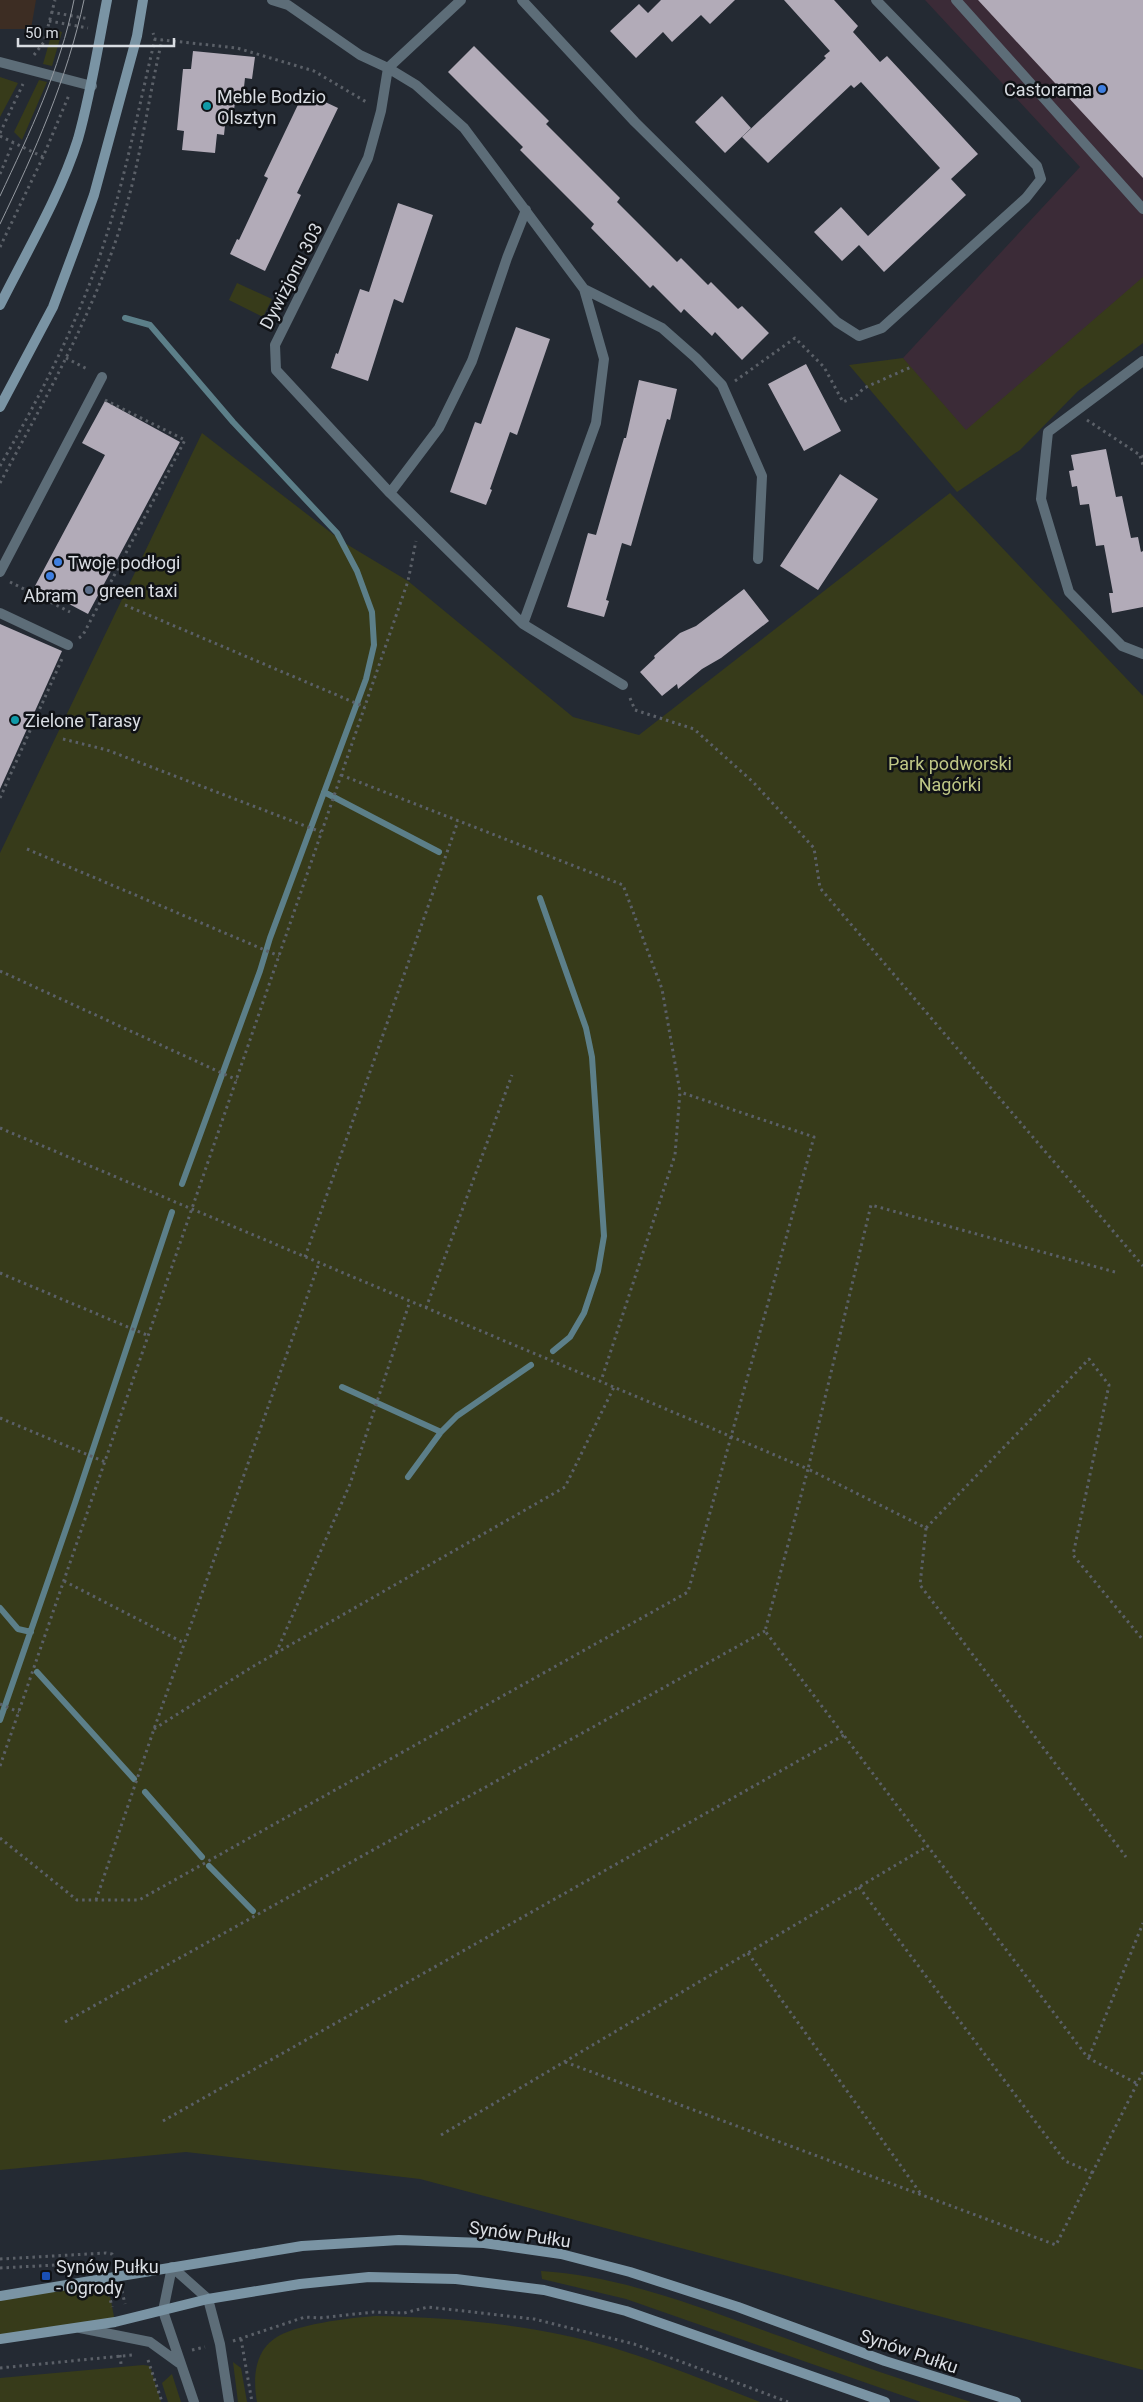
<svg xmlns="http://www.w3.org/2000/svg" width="1143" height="2402" font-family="Roboto,sans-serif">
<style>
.commercial{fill:#3b2b37}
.industrial{fill:#3d2d23}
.green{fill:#373b1a}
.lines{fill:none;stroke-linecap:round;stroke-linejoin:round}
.stream{stroke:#5c7f89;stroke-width:6}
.building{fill:#b2abb8}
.path{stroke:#5b6068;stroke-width:3;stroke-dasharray:2.5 4;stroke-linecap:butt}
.lane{stroke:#5d6d78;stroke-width:10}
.street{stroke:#5d6d78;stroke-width:10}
.secondary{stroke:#7a94a4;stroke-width:10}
.tram{stroke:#959aa1;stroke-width:1}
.shop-dot{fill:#3f7fe0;stroke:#101216;stroke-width:2}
.culture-dot{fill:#0f9aa8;stroke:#101216;stroke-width:2}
.service-dot{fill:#5c6f8a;stroke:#101216;stroke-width:2}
.transit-dot{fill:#1a4fb4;stroke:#101216;stroke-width:2}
.labels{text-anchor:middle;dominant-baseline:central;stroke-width:5;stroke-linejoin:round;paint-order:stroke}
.poi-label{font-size:18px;fill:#d9dde3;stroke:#101216;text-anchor:start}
.street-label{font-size:18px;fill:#d9dde3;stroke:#101216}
.park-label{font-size:18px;fill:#bfc786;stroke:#101216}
</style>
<rect width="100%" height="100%" fill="#242a33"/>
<path class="commercial" d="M925 0H1143V299L968 455 903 358 1080 167Z"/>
<path class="industrial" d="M0 0H36L31 29H0Z"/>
<path class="green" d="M53 29 62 32 52 66 43 64Z
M0 77 18 83 0 117Z
M39 80 47 82 22 140 14 132Z
M1143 277V343L1078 391 1020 450 957 492 849 365 903 358 966 430Z
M237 283 272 299 263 317 229 300Z
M202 433 343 542 408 581 573 717 639 735 950 493 1143 696V2370L420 2179 186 2152 0 2170V853Z
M541 2271C625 2276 706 2310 785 2338 847 2361 908 2382 971 2402H921L626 2299 542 2279Z
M107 2280 115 2322 0 2339V2296Z
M375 2316C438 2317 501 2322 563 2335 630 2349 696 2377 760 2402H257C253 2380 254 2353 274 2339 294 2324 350 2318 375 2316Z
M233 2362 241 2368 247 2402H238Z
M143 2365 150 2366 161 2402H0V2378Z
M172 2374 181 2402H168L162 2383Z"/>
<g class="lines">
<path class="stream" d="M125 318 150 325 233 422 337 533 357 571 372 612 374 645 366 679 270 938 260 971 182 1184
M324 792 439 852
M540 898 586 1028 592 1057 604 1236 598 1271 584 1313 570 1337 553 1351
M342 1387 441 1432
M408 1477 441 1432 457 1416 531 1365
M0 1608 18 1629 31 1632
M37 1672 134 1779
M0 1720 75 1503 172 1212
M145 1792 202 1857
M209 1866 253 1911"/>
</g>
<path class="building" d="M661 0H735L710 24 701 15 672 42 663 32 636 58 610 31 639 4 648 13Z
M784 0H834L858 26 853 32 880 62 887 56 978 154 951 179 966 195 884 272 859 245 842 261 814 232 841 207 868 236 940 168 861 82 854 88 851 85 768 163 742 137 826 58 824 56 830 51Z
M978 0H1143V178Z
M474 46 549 121 546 124 620 198 617 202 677 262 681 258 708 285 711 282 738 309 742 306 769 333 742 360 715 332 712 336 684 309 681 313 653 285 650 288 591 228 594 224 520 150 523 147 448 72Z
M193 51 255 57 252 79 245 78 243 96 236 95 233 117 226 116 224 135 217 134 215 153 182 150 184 131 177 130 183 69H191Z
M304 92 338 108 297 193 301 195 265 271 230 254 237 239 239 240 268 178 264 176Z
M722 96 751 128 725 153 695 122Z
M398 203 433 215 403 303 394 299 368 381 331 368 336 353 338 354 360 289 369 292Z
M516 327 550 339 517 435 510 432 490 489 492 490 486 505 450 492 475 422 481 424Z
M806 364 841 431 804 451 768 384Z
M639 380 677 389 670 420 667 419 631 546 622 543 606 600 609 601 604 617 567 607 588 533 596 535 624 438H626Z
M105 401 180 442 88 614 35 586 105 455 82 443Z
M1106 449 1116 497 1122 496 1131 538 1138 537 1141 552 1143 551V607L1112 613 1109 593H1113L1104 545 1096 546 1089 504 1080 505 1077 486 1072 487 1069 471 1074 470 1071 455Z
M840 474 878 499 818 590 780 566Z
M744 589 769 621 721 658 702 669 678 689 677 684 662 696 640 672 655 658 654 656 680 633 696 626Z
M0 624 62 651 0 789Z"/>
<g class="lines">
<path class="path" d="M51 12 89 19
M49 21 88 28
M154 39 237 48 314 71 368 103
M34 55 44 42 55 0
M0 133 23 84
M0 136 43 157
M0 174 13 143
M0 247 43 157 69 95
M66 358 89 370
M735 381 795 338 824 367 843 402 855 397 864 388 911 367
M1087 420 1143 457
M1140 456 1143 465
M0 466C37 402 72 334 97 264 123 191 137 114 155 39L153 33
M0 483C50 390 104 295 130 193 143 142 150 91 162 40
M10 582 70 612
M125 605 365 707
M79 638 83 635 185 440 105 400
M630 698 635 710 694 729 753 782 814 848 820 888 1143 1266
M63 739 107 750 321 832
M341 775 623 885 662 989 680 1092 675 1155 601 1381
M0 798 62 659
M27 849 279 956
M0 971 237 1080
M0 1128 808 1469 765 1631 1088 2058 1138 2084
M305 1257 458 821
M1115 1272 871 1205 808 1469 926 1528 1089 1359 1109 1385 1073 1555 1143 1640
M0 1273 149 1336
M426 1308 512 1075
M0 1418 105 1462
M926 1528 920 1585 1126 1857
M64 1581 184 1643
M276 1653 350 1484 410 1301
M0 1704 19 1712
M154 1729 252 1667 565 1487 614 1387
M0 1766 408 581 416 541
M0 1838 77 1900H139L688 1592 814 1137 680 1092
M859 1887 1065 2161 1093 2173
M96 1900 154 1729 319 1263
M748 1953 921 2194
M65 2022 765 1631
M1089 2057 1143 1923
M565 2062 1056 2245 1143 2072
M163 2121 844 1735
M441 2135 928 1846
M0 2259 106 2253 112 2254 116 2262
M0 2268 94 2263
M122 2291 125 2304
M109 2294 112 2307
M241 2339 252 2402
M233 2341 305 2317 319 2318 374 2312 404 2313 428 2307 534 2319 634 2344 788 2402
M192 2350 205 2347
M120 2355 121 2364
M148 2360 162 2402
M0 2368 132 2355"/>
<path class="lane" d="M522 0 635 122 837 322 859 336 882 328 1026 198 1041 179 1037 166 876 0
M956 0 1143 209
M0 62 92 86
M0 572 102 377
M0 613 68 645"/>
<path class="street" d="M272 0 288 5 360 55 388 68 416 85 464 128 584 289 662 328 696 358 722 385 762 476 758 559
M388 68 381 111 368 158 275 345 276 370 390 493 439 428 472 361 507 258 526 210
M388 68 461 0
M1143 361 1048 432 1041 499 1069 592 1122 646 1143 654
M390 493 523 624 596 423 604 359 584 289
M523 624 623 685
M172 2267 208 2299 220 2344 229 2402
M172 2267 163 2311 194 2402
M80 2328 150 2342 179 2363"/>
<path class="secondary" d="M0 305C27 251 60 196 78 139 91 93 98 46 107 0
M0 407 53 307 78 240 94 195 137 36 143 0
M0 2296 302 2246 399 2240 484 2243 561 2254 630 2272 738 2307 885 2361 1016 2402
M0 2339 115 2322 208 2299 300 2284 369 2277 456 2279 544 2290 626 2311 885 2402"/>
<path class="tram" d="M0 196C30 132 60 70 74 0
M0 224C35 151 67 80 84 0"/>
</g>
<g class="shop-dot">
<circle cx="1102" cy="89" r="5"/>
<circle cx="58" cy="562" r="5"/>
<circle cx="50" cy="576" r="5"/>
</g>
<g class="culture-dot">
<circle cx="207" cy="106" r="5"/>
<circle cx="15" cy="720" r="5"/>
</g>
<circle class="service-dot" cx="89" cy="590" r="5"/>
<rect class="transit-dot" x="41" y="2271" width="10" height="10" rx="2.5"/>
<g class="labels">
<g class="poi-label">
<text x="1092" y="89" text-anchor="end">Castorama</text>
<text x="217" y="96">Meble Bodzio<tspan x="217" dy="21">Olsztyn</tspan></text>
<text x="68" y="562">Twoje podłogi</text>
<text x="99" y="590">green taxi</text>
<text x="50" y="595" text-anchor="middle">Abram</text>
<text x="25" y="720">Zielone Tarasy</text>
<text x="56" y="2266">Synów Pułku<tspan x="56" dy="21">- Ogrody</tspan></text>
</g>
<g class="street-label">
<text transform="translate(291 276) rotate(-63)">Dywizjonu 303</text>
<text transform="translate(520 2234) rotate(8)">Synów Pułku</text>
<text transform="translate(909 2351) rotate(19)">Synów Pułku</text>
</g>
<g class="park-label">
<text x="950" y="763">Park podworski<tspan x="950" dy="21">Nagórki</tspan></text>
</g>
</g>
<path d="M18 38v8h156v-8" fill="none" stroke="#d9dde3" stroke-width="2.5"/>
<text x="25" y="38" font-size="15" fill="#d9dde3" stroke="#101216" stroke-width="4" paint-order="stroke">50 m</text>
</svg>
